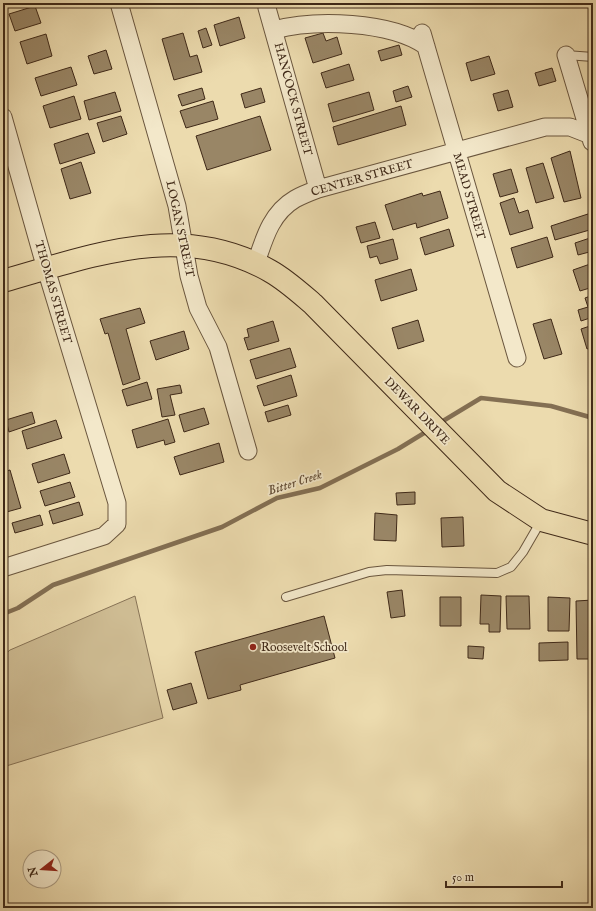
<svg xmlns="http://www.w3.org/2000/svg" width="596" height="911" font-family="'IM FELL English',serif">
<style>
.green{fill:#cfbd94;stroke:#877356}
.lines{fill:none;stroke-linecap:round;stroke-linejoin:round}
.stream{stroke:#836f53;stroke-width:4.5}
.building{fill:#998666;stroke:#3f2918}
.service-casing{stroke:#6a563e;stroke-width:10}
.minor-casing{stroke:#6a563e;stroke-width:19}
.primary-casing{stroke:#3f2918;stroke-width:24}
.service{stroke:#f3e8ca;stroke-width:8}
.minor{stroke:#f3e8ca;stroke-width:17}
.primary{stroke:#ecdbae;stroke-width:22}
.poi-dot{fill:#8f2418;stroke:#f3e8ca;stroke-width:1.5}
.labels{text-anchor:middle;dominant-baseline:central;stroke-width:3.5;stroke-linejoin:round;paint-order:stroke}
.street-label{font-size:12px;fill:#3f2918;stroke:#f3e8ca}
.poi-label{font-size:12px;fill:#3f2918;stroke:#f3e8ca;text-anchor:start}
.water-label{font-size:13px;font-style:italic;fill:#614c36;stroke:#f3e8ca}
</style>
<rect width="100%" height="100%" fill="#ecdbae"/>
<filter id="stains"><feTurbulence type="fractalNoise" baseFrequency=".005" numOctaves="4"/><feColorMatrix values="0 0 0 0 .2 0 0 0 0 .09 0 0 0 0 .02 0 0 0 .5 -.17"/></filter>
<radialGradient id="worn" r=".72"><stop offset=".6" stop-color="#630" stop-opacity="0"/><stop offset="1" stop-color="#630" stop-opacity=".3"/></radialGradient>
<path class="green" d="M135 596 163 718 3 767V656L10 650Z"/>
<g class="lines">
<path class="stream" d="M438 424 481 398 551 406 593 418
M3 614 18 608 53 585 222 527 277 498 320 488 398 449 429 430"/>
</g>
<path class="building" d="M35 6 41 23 15 31 9 14Z
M239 17 245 38 220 46 214 25Z
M206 28 212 45 203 48 198 31Z
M183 33 190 57 197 55 202 72 174 80 162 39Z
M323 33 326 41 337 37 342 54 313 63 305 38Z
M46 34 52 56 27 64 20 42Z
M399 45 402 55 381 61 378 51Z
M106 50 112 69 94 74 88 56Z
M489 56 495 74 471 81 466 63Z
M349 64 354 80 326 88 321 73Z
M71 67 77 85 41 96 35 78Z
M552 68 556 81 539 86 535 73Z
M408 86 412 97 396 102 393 91Z
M202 88 205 99 182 106 178 95Z
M261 88 265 102 245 108 241 94Z
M508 90 513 107 498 111 493 94Z
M115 92 121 111 89 120 84 101Z
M369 92 374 110 333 122 328 104Z
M74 96 81 119 50 128 43 106Z
M213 101 218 119 186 128 180 111Z
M401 106 406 125 338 145 333 127Z
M121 116 127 134 103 142 97 123Z
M260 116 271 150 207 170 196 136Z
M88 133 95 153 60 164 54 144Z
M570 151 581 198 564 202 551 158Z
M81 162 91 193 70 199 61 169Z
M543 163 554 198 536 203 526 168Z
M511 169 518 192 500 197 493 174Z
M440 191 448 218 417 228 416 223 393 230 385 205 422 193 423 196Z
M514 198 519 213 528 210 533 228 510 235 500 203Z
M591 213 593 229 555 240 551 226Z
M375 222 380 238 361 243 356 227Z
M449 229 454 246 425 255 420 238Z
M547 237 553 257 517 268 511 248Z
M593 237V251L578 255 575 243Z
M393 239 398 259 380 264 377 256 370 258 367 246Z
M593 263V287L580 291 573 270Z
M411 269 417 290 381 301 375 280Z
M593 295V317L581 321 578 310 588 307 585 298Z
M140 308 145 323 126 329 140 379 123 385 108 333 105 334 100 319Z
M551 319 562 354 544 359 533 324Z
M418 320 424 341 398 349 392 328Z
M273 321 279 341 248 350 244 338 249 337 247 329Z
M593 325V347L587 349 581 329Z
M184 331 189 349 156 360 150 341Z
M290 348 296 367 256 379 250 360Z
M291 375 297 396 264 406 257 386Z
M147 382 152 399 127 406 122 390Z
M180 385 182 393 170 395 175 415 162 417 157 389Z
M288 405 291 415 268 422 265 412Z
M204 408 209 424 184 432 179 415Z
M32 412 35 423 9 432 6 420Z
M168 419 175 442 165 445 164 440 137 448 132 430Z
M56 420 62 438 27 449 22 431Z
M219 443 224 462 180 475 174 457Z
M64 454 70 473 38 483 32 464Z
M10 470 21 508 3 513V472Z
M70 482 75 497 45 506 40 491Z
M415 492V504L397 505 396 493Z
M79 502 83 515 53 524 49 511Z
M375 513 397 515 396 541 374 540Z
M40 515 43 525 15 533 12 523Z
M463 517 464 546 442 547 441 518Z
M402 590 405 616 391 618 387 592Z
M481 595 501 596 500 632H489V624H480Z
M506 596H529L530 629H507Z
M440 597H461V626H440Z
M548 597 570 598 569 631H548Z
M593 600V659H577L576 601Z
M324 616 335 658 240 685 241 690 208 699 195 652Z
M568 642V660L539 661V643Z
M468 646 484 647 483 659 468 658Z
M191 683 197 703 173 710 167 690Z"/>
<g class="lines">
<defs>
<path id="service" d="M566 55 593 57
M286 597 369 572 387 570 497 573 511 567 523 552 541 521"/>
<path id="minor" d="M119 3 177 206 189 276 198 308 218 347 248 451
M267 8 318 189
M274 30C315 19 390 21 426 46
M422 33 517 358
M566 55 592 142
M3 117 46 269 117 503V524L104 536 3 568
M256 263C264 239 271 213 295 199 302 195 310 192 318 189L545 127H570L593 136"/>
<path id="primary" d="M3 281C92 256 181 220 270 271 286 280 299 292 313 304L497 491 541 520 593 534"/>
</defs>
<use href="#service" class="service-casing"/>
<use href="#minor" class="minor-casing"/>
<use href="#primary" class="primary-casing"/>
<use href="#service" class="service"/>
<use href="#minor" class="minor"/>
<use href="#primary" class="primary"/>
</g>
<circle class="poi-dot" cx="253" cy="647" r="4"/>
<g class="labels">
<g class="street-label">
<text transform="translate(293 99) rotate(75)">HANCOCK STREET</text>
<text transform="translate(362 178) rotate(-16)">CENTER STREET</text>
<text transform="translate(469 196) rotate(74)">MEAD STREET</text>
<text transform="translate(180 229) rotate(78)">LOGAN STREET</text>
<text transform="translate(53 292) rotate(74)">THOMAS STREET</text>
<text transform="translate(417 411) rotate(46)">DEWAR DRIVE</text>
</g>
<g class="poi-label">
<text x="261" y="647">Roosevelt School</text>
</g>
<g class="water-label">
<text transform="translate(295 483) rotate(-18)">Bitter Creek</text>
</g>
</g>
<rect width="596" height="911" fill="none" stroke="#ecdbae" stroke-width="16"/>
<rect x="4" y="4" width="588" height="903" fill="none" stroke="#3f2918" stroke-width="2"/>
<rect x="8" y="8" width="580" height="895" fill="none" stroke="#3f2918"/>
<g transform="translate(42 869) rotate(253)"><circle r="19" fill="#f3e8ca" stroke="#ab9c83"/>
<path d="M0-3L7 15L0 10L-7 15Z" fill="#8f2418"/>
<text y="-6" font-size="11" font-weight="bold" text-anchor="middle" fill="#3f2918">N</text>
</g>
<path d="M446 881v6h116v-6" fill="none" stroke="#3f2918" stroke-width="2"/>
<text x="452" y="881" font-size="12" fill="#3f2918" stroke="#f3e8ca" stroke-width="3" paint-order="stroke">50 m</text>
<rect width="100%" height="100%" filter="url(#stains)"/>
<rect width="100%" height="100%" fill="url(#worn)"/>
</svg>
